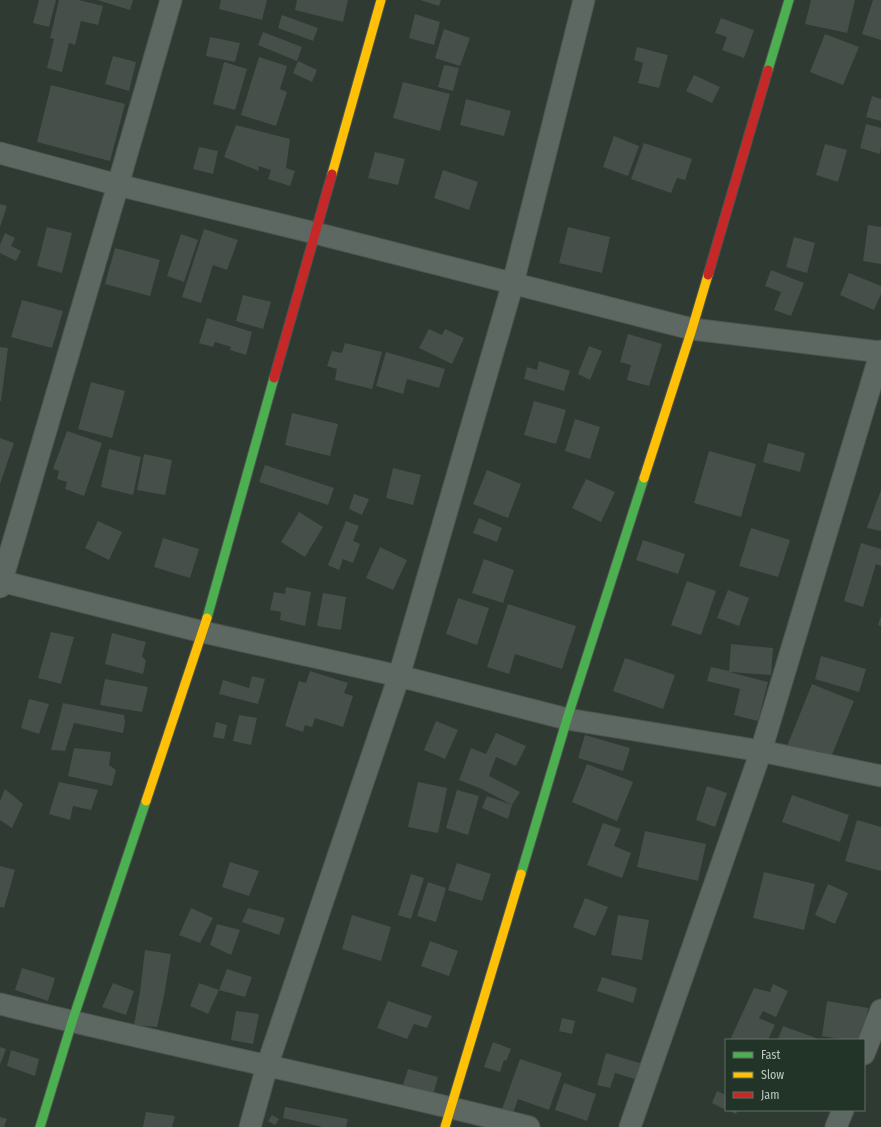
<svg xmlns="http://www.w3.org/2000/svg" width="881" height="1127" font-family="'Fira Sans Condensed',sans-serif">
<style>
.building{fill:#464f49}
.lines{fill:none;stroke-linecap:round;stroke-linejoin:round}
.street-casing{stroke:#4c544f;stroke-width:23}
.fast-casing{stroke:#4c544f;stroke-width:11}
.slow-casing{stroke:#4c544f;stroke-width:11}
.jam-casing{stroke:#4c544f;stroke-width:11}
.street{stroke:#5e6862;stroke-width:21}
.fast{stroke:#4caf50;stroke-width:9}
.slow{stroke:#ffc107;stroke-width:9}
.jam{stroke:#c62828;stroke-width:9}
</style>
<rect width="100%" height="100%" fill="#2f3a32"/>
<path class="building" d="M39 0H56L49 27 33 23Z
M59 0H79L103 6 98 25 81 21 75 45 69 43 62 72 47 68 54 39 50 38Z
M97 0H133L130 10Z
M221 0H267L262 20 219 9Z
M297 0H348L343 22 295 10Z
M420 0H441L439 6Z
M811 0H855L847 33 805 24Z
M873 0H881V40L862 34Z
M415 14 440 22 434 45 409 38Z
M282 15 318 28 313 41 278 28Z
M721 18 754 30 744 58 722 50 727 37 715 33Z
M444 29 470 38 460 66 435 58Z
M263 32 302 47 297 61 258 45Z
M825 34 859 47 843 85 810 72Z
M210 37 240 43 235 62 206 56Z
M637 47 668 55 659 88 638 83 643 63 634 60Z
M113 56 136 62 129 91 105 84Z
M259 57 287 66 280 89 287 92 276 126 241 115Z
M298 61 317 70 312 82 293 73Z
M224 62 247 69 235 110 213 104Z
M444 65 459 68 453 91 438 87Z
M694 75 720 87 712 103 686 91Z
M403 82 450 94 440 131 393 118Z
M51 85 125 104 110 161 37 142Z
M872 96 881 99V121L866 117Z
M466 99 511 111 504 136 460 125Z
M866 124 881 128V148L880 154 860 148Z
M236 125 290 139 286 168 295 171 290 186 268 179 271 170 258 166 259 171 224 157Z
M614 136 639 146 628 176 603 167Z
M644 143 692 159 685 180 677 178 671 193 631 179Z
M825 144 847 150 838 182 816 175Z
M199 147 218 151 213 174 193 169Z
M375 152 405 159 398 185 368 178Z
M443 170 478 182 469 210 434 198Z
M0 204 7 206 0 227Z
M868 225 881 227V264L863 261Z
M47 227 72 233 62 273 37 266Z
M568 227 610 237 602 273 559 263Z
M204 229 238 240 227 270 213 265 201 303 182 297Z
M5 233 15 238 11 246 21 251 16 261 0 253V245Z
M181 234 198 240 184 282 167 276Z
M794 237 815 243 807 273 786 267Z
M115 248 160 260 150 296 105 284Z
M771 270 804 283 791 316 774 310 781 292 765 286Z
M849 273 881 286V294L874 310 840 295Z
M243 295 271 302 263 329 236 321Z
M22 300 63 311 52 348 11 337Z
M207 318 252 332 246 355 230 350 231 347 215 342 213 347 199 343Z
M429 329 442 335 445 329 464 338 452 364 419 348Z
M628 334 662 344 649 386 627 380 631 365 620 362Z
M345 343 382 352 372 389 335 380 337 369 327 366 332 351 342 353Z
M589 346 602 351 590 380 578 374Z
M0 347 8 348 1 401H0Z
M386 352 445 369 439 388 407 379 403 394 376 386Z
M539 361 570 371 564 391 524 379 527 367 537 370Z
M91 382 125 391 112 438 78 429Z
M534 401 566 410 556 444 524 435Z
M292 413 338 424 330 456 285 445Z
M575 419 600 427 590 459 565 451Z
M67 431 102 443 84 496 65 489 67 482 57 479 59 471 53 469Z
M0 438 14 443 0 484Z
M768 443 805 453 800 472 763 462Z
M109 449 141 457 133 495 101 487Z
M709 451 756 464 741 517 694 503Z
M144 454 172 460 165 495 137 490Z
M265 465 334 488 328 505 259 482Z
M393 468 421 475 413 505 386 498Z
M487 470 521 484 508 518 473 504Z
M586 479 615 492 601 522 572 508Z
M881 490V531L867 528Z
M354 494 369 499 362 515 349 509Z
M299 512 323 527 305 557 281 542Z
M479 518 502 528 497 542 473 533Z
M98 521 122 532 109 560 85 548Z
M346 521 359 526 353 541 360 544 353 563 343 559 339 570 328 565Z
M751 528 790 540 778 577 739 566Z
M163 538 199 549 190 578 154 567Z
M643 540 685 554 678 574 636 560Z
M861 543 881 549V566L876 564 863 607 844 601Z
M380 547 407 560 393 590 366 578Z
M484 559 514 570 503 603 472 593Z
M687 581 716 591 701 635 671 625Z
M286 587 311 592 305 626 280 620 281 612 270 610 274 592 285 594Z
M728 590 749 598 739 626 717 618Z
M323 593 346 597 341 630 317 626Z
M458 598 489 608 477 645 446 634Z
M508 604 576 626 562 669 515 654 509 674 487 667Z
M881 616V626L878 625Z
M51 632 74 637 61 684 38 678Z
M112 633 146 642 142 656 146 661 143 674 105 664Z
M731 644 773 648 771 675 729 672 768 682 758 721 734 715 740 689 707 681 711 667 729 671Z
M821 656 866 669 859 692 815 679Z
M625 658 675 675 663 709 613 691Z
M310 671 348 683 344 693 353 696 343 727 315 718 312 727 305 725 303 732 285 726 299 681 306 683Z
M252 676 265 679 258 704 219 694 223 680 249 688Z
M105 679 148 687 142 712 100 705Z
M812 684 854 701 829 762 787 746Z
M29 699 49 704 39 734 21 728Z
M63 703 124 715 125 722 123 733 74 723 65 751 51 750Z
M239 715 257 718 251 745 233 741Z
M436 721 458 730 445 759 424 750Z
M216 722 227 725 224 739 213 737Z
M496 733 526 746 516 766 496 757 489 776 520 792 512 805 508 819 482 808 487 796 512 805 482 789 459 780 471 748 486 754Z
M585 735 630 748 623 771 578 758Z
M74 748 111 752 109 765 116 770 112 786 68 776Z
M587 764 633 782 617 821 572 802Z
M59 782 98 790 91 810 73 806 70 820 49 814Z
M418 782 447 788 438 833 408 827Z
M707 786 727 793 715 827 696 820Z
M5 789 23 804 12 828 0 820V801Z
M457 790 479 796 468 835 446 828Z
M792 795 849 815 840 842 782 822Z
M857 820 881 827V871L845 861Z
M603 823 621 829 614 846 631 853 622 878 587 865Z
M645 831 706 844 698 881 637 867Z
M230 862 259 871 249 896 222 887Z
M457 863 491 874 482 901 448 890Z
M0 866 15 870 4 908 0 907Z
M764 872 815 884 804 930 753 918Z
M411 874 424 878 411 919 398 915Z
M428 882 446 888 436 922 417 916Z
M828 884 848 893 835 924 815 915Z
M585 898 608 907 595 936 573 927Z
M191 908 213 918 200 943 179 935Z
M248 908 285 918 279 935 242 922Z
M352 915 391 927 381 961 342 949Z
M618 915 649 920 642 960 611 955Z
M217 924 240 930 231 955 210 945Z
M430 941 458 951 449 976 421 966Z
M145 950 171 954 164 996 157 1027 134 1025 140 992Z
M22 968 55 978 48 1001 15 990Z
M227 969 252 977 245 997 219 990Z
M602 977 637 988 633 1003 597 991Z
M113 983 134 991 126 1015 102 1007Z
M199 983 219 990 208 1014 190 1006Z
M773 984 788 991 776 1017 763 1011 759 1018 775 1025 768 1040H730L754 988 770 992Z
M388 1001 432 1016 427 1028 414 1024 407 1039 377 1028Z
M827 1001 868 1008 862 1040H845L822 1036Z
M236 1011 259 1014 253 1044 231 1040Z
M562 1018 575 1021 572 1034 559 1031Z
M783 1026 816 1038V1040H781L778 1039Z
M493 1042 511 1049 506 1061 504 1060 500 1072 484 1067Z
M0 1047 6 1049 0 1065Z
M11 1050 39 1059 35 1076 7 1066Z
M606 1053 643 1064 638 1080 615 1073 610 1088 597 1085Z
M520 1059 562 1073 549 1110 518 1099 512 1116 501 1112Z
M408 1069 438 1077 432 1099 401 1091Z
M564 1083 596 1094 587 1121 555 1110Z
M717 1091 726 1095V1110L712 1103Z
M285 1107 348 1119 346 1127H323L283 1118Z
M727 1110H738L736 1114Z
M146 1112 175 1116 172 1127H143Z
M272 1115 279 1119 275 1125 268 1121Z
M0 1117 7 1119 4 1127H0Z"/>
<g class="lines">
<defs>
<path id="street" d="M0 153 118 185 315 233 692 329 881 352
M0 581 203 632 399 676 567 719 761 751 881 776
M0 587 118 185 171 0
M0 1004C176 1048 354 1082 529 1127
M864 1054 881 1010
M250 1127 267 1066 399 676 513 283 584 0
M630 1127 761 751 881 351
M836 1127 843 1110"/>
<path id="fast" d="M768 70 789 0
M207 618 274 378
M521 874 567 719 644 478
M40 1127 72 1022 146 801"/>
<path id="slow" d="M332 174 381 0
M644 478 692 329 708 275
M146 801 207 618
M445 1127 521 874"/>
<path id="jam" d="M708 275 768 70
M274 378 332 174"/>
</defs>
<use href="#street" class="street-casing"/>
<use href="#fast" class="fast-casing"/>
<use href="#slow" class="slow-casing"/>
<use href="#jam" class="jam-casing"/>
<use href="#street" class="street"/>
<use href="#fast" class="fast"/>
<use href="#slow" class="slow"/>
<use href="#jam" class="jam"/>
</g>
<rect x="725" y="1039" width="140" height="72" fill="#223428" stroke="#5f7065"/>
<rect x="733" y="1052" width="20" height="6" fill="#4caf50" stroke="#5f7065"/>
<text x="761" y="1059" font-size="12" fill="#bac9c0">Fast</text>
<rect x="733" y="1072" width="20" height="6" fill="#ffc107" stroke="#5f7065"/>
<text x="761" y="1079" font-size="12" fill="#bac9c0">Slow</text>
<rect x="733" y="1092" width="20" height="6" fill="#c62828" stroke="#5f7065"/>
<text x="761" y="1099" font-size="12" fill="#bac9c0">Jam</text>
</svg>
